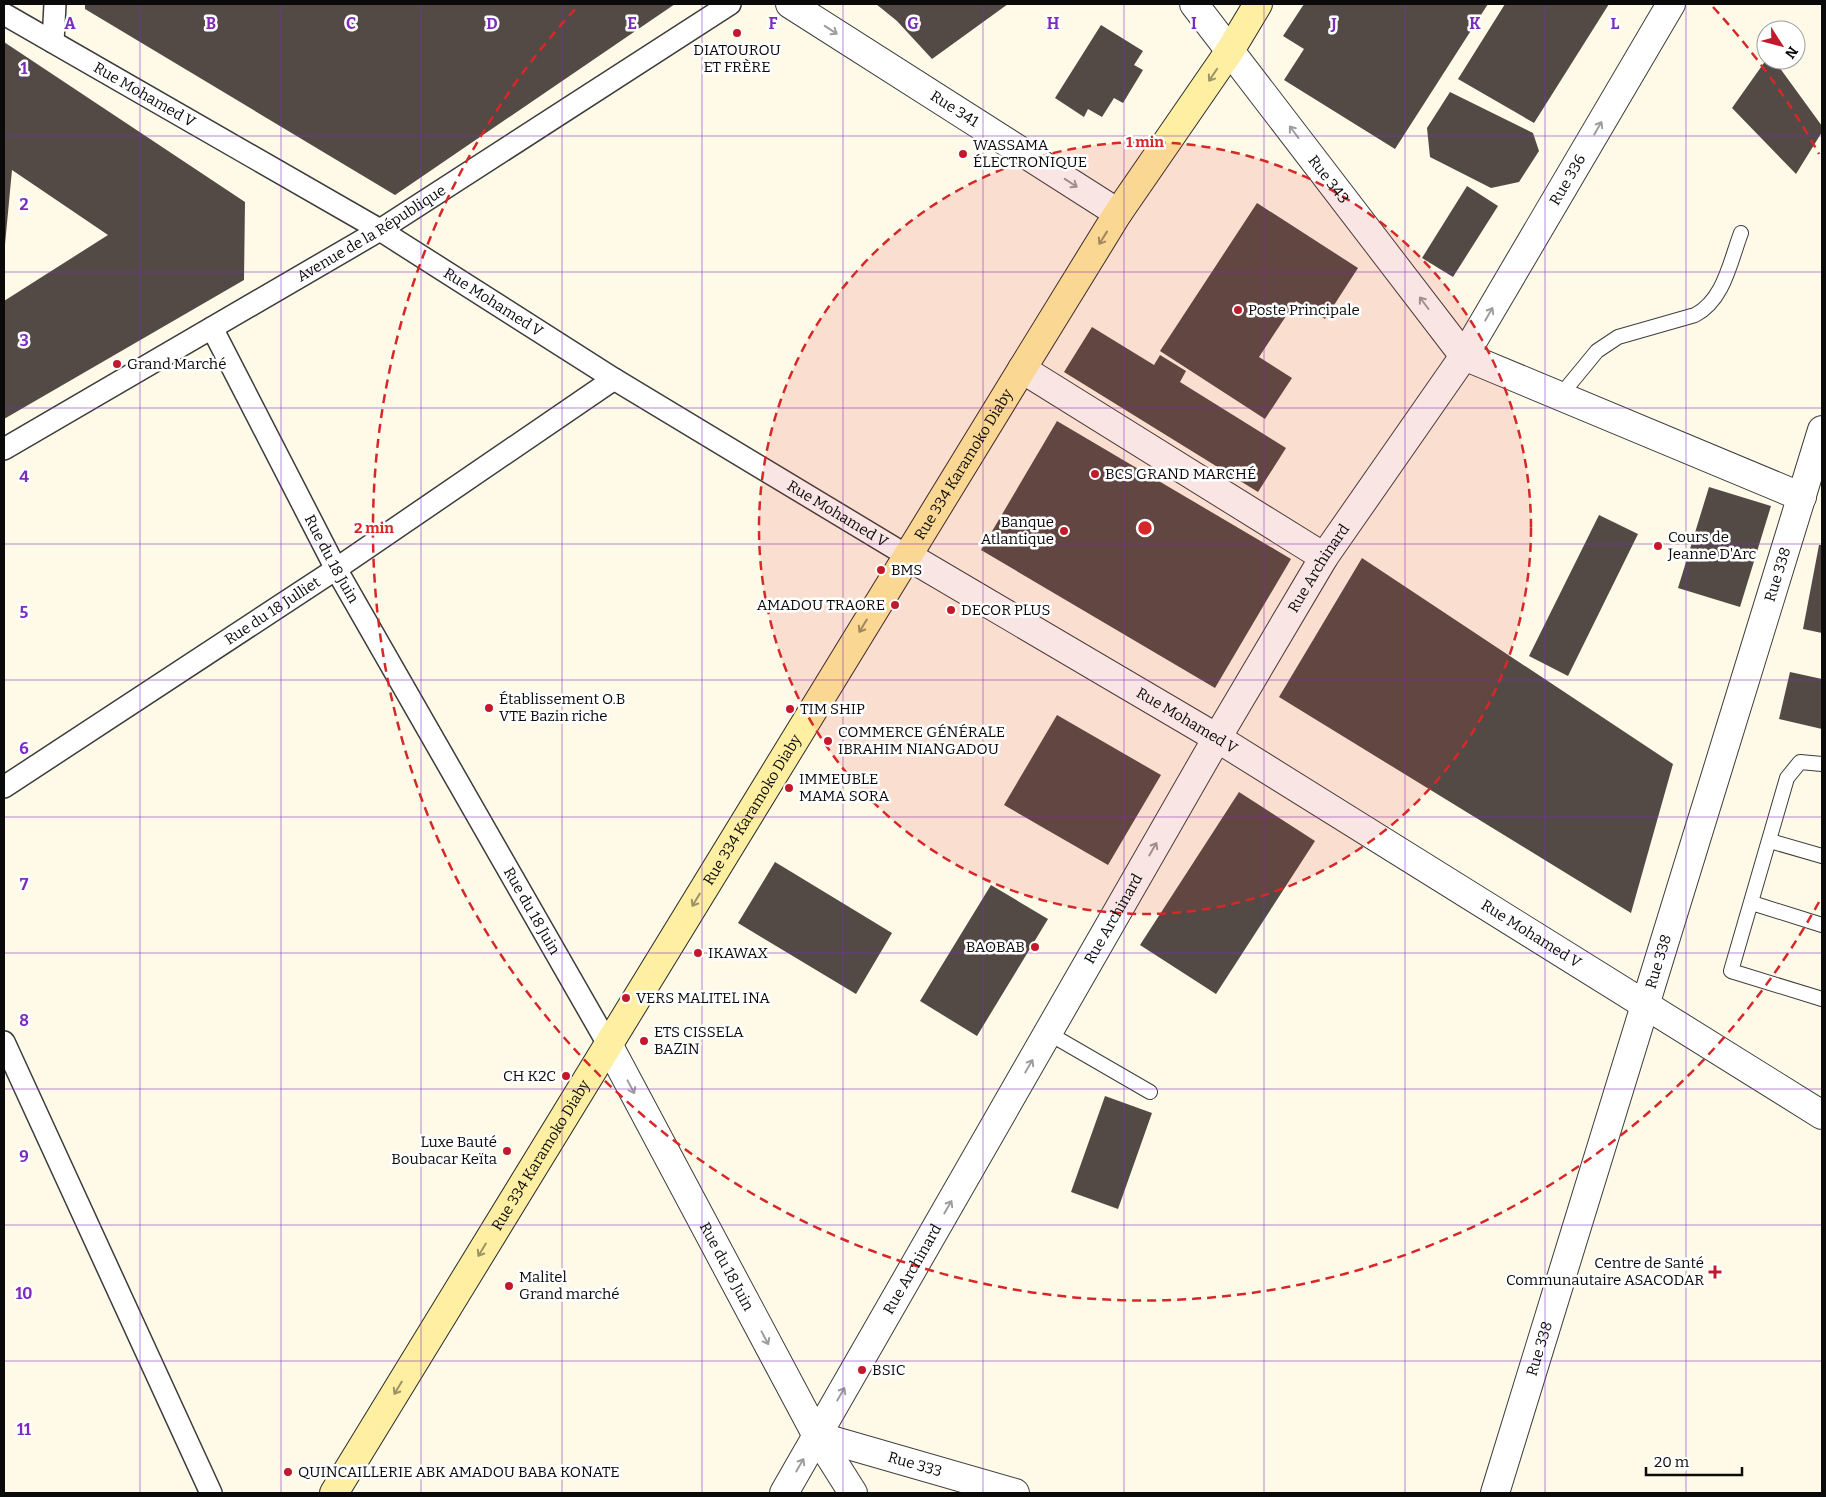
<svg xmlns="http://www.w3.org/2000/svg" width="1826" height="1497" font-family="Bitter,serif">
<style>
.building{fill:#534a46}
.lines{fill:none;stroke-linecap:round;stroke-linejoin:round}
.service-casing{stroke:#3d3d3d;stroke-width:16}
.pedestrian-casing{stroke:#3d3d3d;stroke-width:24}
.minor-casing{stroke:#3d3d3d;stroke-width:30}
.secondary-casing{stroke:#2c2c2c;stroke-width:30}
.service{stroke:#fff;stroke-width:14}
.pedestrian{stroke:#fff;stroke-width:21}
.minor{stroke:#fff;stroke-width:28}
.secondary{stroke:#ffefa2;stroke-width:28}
.oneway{stroke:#9d9d9d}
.oneway2{stroke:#9d9365}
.grid{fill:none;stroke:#7b2cbf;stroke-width:1;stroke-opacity:0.55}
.ring{fill:none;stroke:#d62828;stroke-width:2.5;stroke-dasharray:9 6}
.poi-dot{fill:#c3192c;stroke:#fff;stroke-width:2}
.labels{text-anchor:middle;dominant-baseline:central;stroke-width:5;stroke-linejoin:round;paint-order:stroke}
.poi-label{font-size:15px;fill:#0a0a0a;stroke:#fff;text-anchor:start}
.street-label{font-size:15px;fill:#0a0a0a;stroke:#fff}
.grid-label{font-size:16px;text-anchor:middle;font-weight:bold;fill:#7b2cbf;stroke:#fff;stroke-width:5;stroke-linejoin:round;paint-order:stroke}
.centre{fill:#d62828;stroke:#fff;stroke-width:2.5}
.ring-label{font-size:15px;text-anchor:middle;font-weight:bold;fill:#d62828;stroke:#fff;stroke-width:5;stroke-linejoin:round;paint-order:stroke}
</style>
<rect width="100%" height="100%" fill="#fff9e7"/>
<path class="building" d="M85 4H675L395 195 85 9Z
M876 4H1008L932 59 897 21Z
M1304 4H1488L1395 149 1284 80 1304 49 1283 36Z
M1505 4H1609L1534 123 1458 79Z
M1101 25 1143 51 1134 65 1143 70 1123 103 1114 98 1102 117 1088 109 1084 117 1055 98Z
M4 42 245 202 244 280 4 419V301L108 235 12 170 4 255Z
M1766 60H1774L1822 126V132L1796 174 1732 108Z
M1450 92 1533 133 1539 151 1519 182 1491 188 1430 157 1427 128Z
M1467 186 1498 206 1453 277 1422 258Z
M1257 203 1358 268 1325 319 1296 301 1259 357 1292 378 1265 419 1160 351Z
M1092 327 1154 365 1160 355 1186 371 1180 382 1286 448 1258 492 1064 372Z
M1057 421 1291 559 1215 688 981 550Z
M1709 487 1771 506 1740 607 1678 588Z
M1599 515 1638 534 1568 676 1529 656Z
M1819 545H1822V633L1803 629Z
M1362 558 1673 764 1631 913 1279 697Z
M1790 672 1822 679V729L1779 719Z
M1057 715 1161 775 1108 865 1004 805Z
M1239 792 1315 841 1216 994 1140 945Z
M775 862 892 933 856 994 738 923Z
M991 885 1048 919 977 1036 920 1001Z
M1105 1096 1152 1113 1118 1209 1071 1192Z"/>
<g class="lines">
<defs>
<path id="service" d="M1560 396 1597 351 1618 337 1695 315C1724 300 1730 262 1741 233
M1822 764 1800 762 1787 778 1731 971 1822 999
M1770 841 1822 856
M1752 903 1822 925
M1048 1033 1150 1092"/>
<g id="pedestrian">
<path id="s1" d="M4 14 380 230 614 379 906 555"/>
<path d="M53 42 55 4"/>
<path id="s2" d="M212 328 336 569 608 1044"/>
<path id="s3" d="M4 449 380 230 730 4"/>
<path id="s4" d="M4 787 336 569 614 379"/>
<path d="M4 1042 211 1493"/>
</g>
<g id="minor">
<path id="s5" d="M790 4 1118 213"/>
<path id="s6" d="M1194 4 1464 356"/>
<path d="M1464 356 1802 497"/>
<path d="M1022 369 1324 557"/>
<path id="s7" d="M906 555 1217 738 1822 1115"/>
<path id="s8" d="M608 1044 817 1436 853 1493"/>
<path id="s9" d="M817 1436 1015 1493"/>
<path id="s10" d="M784 1493 1217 738 1324 557 1464 356 1671 4"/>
<path id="s11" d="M1495 1493 1822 430"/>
</g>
<g id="secondary">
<path id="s12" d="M334 1493 1022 369 1118 213 1231 49 1258 4"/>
</g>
</defs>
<use href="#service" class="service-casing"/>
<use href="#pedestrian" class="pedestrian-casing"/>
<use href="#minor" class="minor-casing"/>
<use href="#secondary" class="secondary-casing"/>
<use href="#service" class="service"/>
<use href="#pedestrian" class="pedestrian"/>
<use href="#minor" class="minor"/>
<use href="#secondary" class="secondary"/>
</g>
<defs><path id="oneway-shaft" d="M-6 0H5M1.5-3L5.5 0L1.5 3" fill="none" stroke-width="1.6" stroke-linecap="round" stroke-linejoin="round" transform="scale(1.25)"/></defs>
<g class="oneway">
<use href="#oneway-shaft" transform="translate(831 30) rotate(33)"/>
<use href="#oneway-shaft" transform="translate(1598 128) rotate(-60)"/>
<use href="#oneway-shaft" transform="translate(1294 132) rotate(-127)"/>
<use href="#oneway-shaft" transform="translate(1071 183) rotate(33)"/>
<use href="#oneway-shaft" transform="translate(1424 303) rotate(-127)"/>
<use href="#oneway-shaft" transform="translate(1489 314) rotate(-60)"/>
<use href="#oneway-shaft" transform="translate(1153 849) rotate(-60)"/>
<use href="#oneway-shaft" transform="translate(1029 1066) rotate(-60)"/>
<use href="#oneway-shaft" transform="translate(631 1087) rotate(62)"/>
<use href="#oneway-shaft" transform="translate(948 1207) rotate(-60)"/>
<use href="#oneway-shaft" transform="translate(765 1338) rotate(62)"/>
<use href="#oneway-shaft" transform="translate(841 1394) rotate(-60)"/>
<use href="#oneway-shaft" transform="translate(800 1465) rotate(-60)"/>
</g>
<g class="oneway2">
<use href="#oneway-shaft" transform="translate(1213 75) rotate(124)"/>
<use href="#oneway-shaft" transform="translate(1103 238) rotate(122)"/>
<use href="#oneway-shaft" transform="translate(863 626) rotate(121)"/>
<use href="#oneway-shaft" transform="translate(696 900) rotate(121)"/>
<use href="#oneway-shaft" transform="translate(482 1250) rotate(121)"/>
<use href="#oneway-shaft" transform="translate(398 1388) rotate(121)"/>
</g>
<path class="grid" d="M140 4V1493M281 4V1493M421 4V1493M562 4V1493M702 4V1493M843 4V1493M983 4V1493M1124 4V1493M1264 4V1493M1405 4V1493M1545 4V1493M1686 4V1493M4 136H1822M4 272H1822M4 408H1822M4 544H1822M4 680H1822M4 817H1822M4 953H1822M4 1089H1822M4 1225H1822M4 1361H1822"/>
<circle cx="1145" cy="528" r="386" fill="#d62828" fill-opacity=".12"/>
<g class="ring">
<circle cx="1145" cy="528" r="386"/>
<path d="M1819 902A771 771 0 1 1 577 7M1713 7A771 771 0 0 1 1819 154"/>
</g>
<g class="poi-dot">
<circle cx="737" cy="33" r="5"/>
<circle cx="963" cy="154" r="5"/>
<circle cx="1238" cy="310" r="5"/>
<circle cx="117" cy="364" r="5"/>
<circle cx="1095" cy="474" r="5"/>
<circle cx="1064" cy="531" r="5"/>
<circle cx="1658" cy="546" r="5"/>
<circle cx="881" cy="570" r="5"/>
<circle cx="895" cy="605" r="5"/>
<circle cx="951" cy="610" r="5"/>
<circle cx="489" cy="708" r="5"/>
<circle cx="790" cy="709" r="5"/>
<circle cx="828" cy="741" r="5"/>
<circle cx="789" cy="788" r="5"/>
<circle cx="1035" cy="947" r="5"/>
<circle cx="698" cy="953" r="5"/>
<circle cx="626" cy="998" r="5"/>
<circle cx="644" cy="1041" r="5"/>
<circle cx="566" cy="1076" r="5"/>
<circle cx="507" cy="1151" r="5"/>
<path d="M1712.5 1264.5h5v5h5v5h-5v5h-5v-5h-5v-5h5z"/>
<circle cx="509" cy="1286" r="5"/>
<circle cx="862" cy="1370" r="5"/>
<circle cx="288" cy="1472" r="5"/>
</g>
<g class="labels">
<g class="poi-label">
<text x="737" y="50" text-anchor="middle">DIATOUROU<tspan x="737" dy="17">ET FRÈRE</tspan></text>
<text x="973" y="145">WASSAMA<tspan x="973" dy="17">ÉLECTRONIQUE</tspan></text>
<text x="1248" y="310">Poste Principale</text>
<text x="127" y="364">Grand Marché</text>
<text x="1105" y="474">BCS GRAND MARCHÉ</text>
<text x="1054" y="522" text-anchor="end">Banque<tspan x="1054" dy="17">Atlantique</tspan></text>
<text x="1668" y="537">Cours de<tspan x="1668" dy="17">Jeanne D'Arc</tspan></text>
<text x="891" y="570">BMS</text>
<text x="885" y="605" text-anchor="end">AMADOU TRAORE</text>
<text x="961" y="610">DECOR PLUS</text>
<text x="499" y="699">Établissement O.B<tspan x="499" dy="17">VTE Bazin riche</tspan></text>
<text x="800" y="709">TIM SHIP</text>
<text x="838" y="732">COMMERCE GÉNÉRALE<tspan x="838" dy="17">IBRAHIM NIANGADOU</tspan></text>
<text x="799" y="779">IMMEUBLE<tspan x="799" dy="17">MAMA SORA</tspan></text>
<text x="1025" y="947" text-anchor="end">BAOBAB</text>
<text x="708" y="953">IKAWAX</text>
<text x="636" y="998">VERS MALITEL INA</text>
<text x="654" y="1032">ETS CISSELA<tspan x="654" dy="17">BAZIN</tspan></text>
<text x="556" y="1076" text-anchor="end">CH K2C</text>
<text x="497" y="1142" text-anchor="end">Luxe Bauté<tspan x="497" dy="17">Boubacar Keïta</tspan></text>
<text x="1704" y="1263" text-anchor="end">Centre de Santé<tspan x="1704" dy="17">Communautaire ASACODAR</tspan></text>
<text x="519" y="1277">Malitel<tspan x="519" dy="17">Grand marché</tspan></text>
<text x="872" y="1370">BSIC</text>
<text x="298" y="1472">QUINCAILLERIE ABK AMADOU BABA KONATE</text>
</g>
<g class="street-label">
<text stroke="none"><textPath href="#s1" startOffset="162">Rue Mohamed V</textPath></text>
<text stroke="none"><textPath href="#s5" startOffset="195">Rue 341</textPath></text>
<text stroke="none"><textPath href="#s6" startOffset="221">Rue 343</textPath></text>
<text stroke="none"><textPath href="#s10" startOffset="1530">Rue 336</textPath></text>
<text stroke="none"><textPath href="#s3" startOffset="426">Avenue de la République</textPath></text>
<text stroke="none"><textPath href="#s1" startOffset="568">Rue Mohamed V</textPath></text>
<text stroke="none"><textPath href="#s12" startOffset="1206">Rue 334 Karamoko Diaby</textPath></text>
<text stroke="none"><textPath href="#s1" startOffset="972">Rue Mohamed V</textPath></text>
<text stroke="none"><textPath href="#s2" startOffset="260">Rue du 18 Juin</textPath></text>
<text stroke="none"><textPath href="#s10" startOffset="1068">Rue Archinard</textPath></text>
<text stroke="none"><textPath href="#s11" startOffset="961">Rue 338</textPath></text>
<text stroke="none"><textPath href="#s4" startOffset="321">Rue du 18 Julliet</textPath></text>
<text stroke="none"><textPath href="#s7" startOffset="326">Rue Mohamed V</textPath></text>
<text stroke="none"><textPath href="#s12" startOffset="801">Rue 334 Karamoko Diaby</textPath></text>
<text stroke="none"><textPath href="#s2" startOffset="665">Rue du 18 Juin</textPath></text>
<text stroke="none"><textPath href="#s10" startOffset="662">Rue Archinard</textPath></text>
<text stroke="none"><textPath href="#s7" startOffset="731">Rue Mohamed V</textPath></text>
<text stroke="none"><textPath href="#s11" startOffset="556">Rue 338</textPath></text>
<text stroke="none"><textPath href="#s12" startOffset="396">Rue 334 Karamoko Diaby</textPath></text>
<text stroke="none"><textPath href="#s8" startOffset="252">Rue du 18 Juin</textPath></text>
<text stroke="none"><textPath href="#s10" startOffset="258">Rue Archinard</textPath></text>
<text stroke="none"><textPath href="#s11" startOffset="151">Rue 338</textPath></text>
<text stroke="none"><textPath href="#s9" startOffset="102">Rue 333</textPath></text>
</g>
</g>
<g class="grid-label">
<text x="70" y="29">A</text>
<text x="211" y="29">B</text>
<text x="351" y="29">C</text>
<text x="492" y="29">D</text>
<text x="632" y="29">E</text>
<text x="773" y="29">F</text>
<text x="913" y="29">G</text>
<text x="1053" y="29">H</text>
<text x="1194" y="29">I</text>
<text x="1334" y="29">J</text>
<text x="1475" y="29">K</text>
<text x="1615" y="29">L</text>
<text x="24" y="74">1</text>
<text x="24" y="210">2</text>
<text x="24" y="346">3</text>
<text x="24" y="482">4</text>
<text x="24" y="618">5</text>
<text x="24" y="754">6</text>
<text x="24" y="890">7</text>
<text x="24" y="1026">8</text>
<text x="24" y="1162">9</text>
<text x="24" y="1299">10</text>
<text x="24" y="1435">11</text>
</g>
<circle cx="1145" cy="528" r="8" class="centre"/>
<g class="ring-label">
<text x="1145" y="147">1 min</text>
<text x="374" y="533">2 min</text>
</g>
<rect width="1826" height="1497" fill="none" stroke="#0a0a0a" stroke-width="10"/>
<g transform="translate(1781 45) rotate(126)"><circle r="24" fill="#ffffff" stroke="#9d9d9d"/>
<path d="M0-4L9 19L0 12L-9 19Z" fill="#c3192c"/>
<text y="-8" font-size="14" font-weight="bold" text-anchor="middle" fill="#0a0a0a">N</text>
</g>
<path d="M1646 1467v8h96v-8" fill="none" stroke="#0a0a0a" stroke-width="2.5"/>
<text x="1654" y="1467" font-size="15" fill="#0a0a0a" stroke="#ffffff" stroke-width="4" paint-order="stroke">20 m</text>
</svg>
